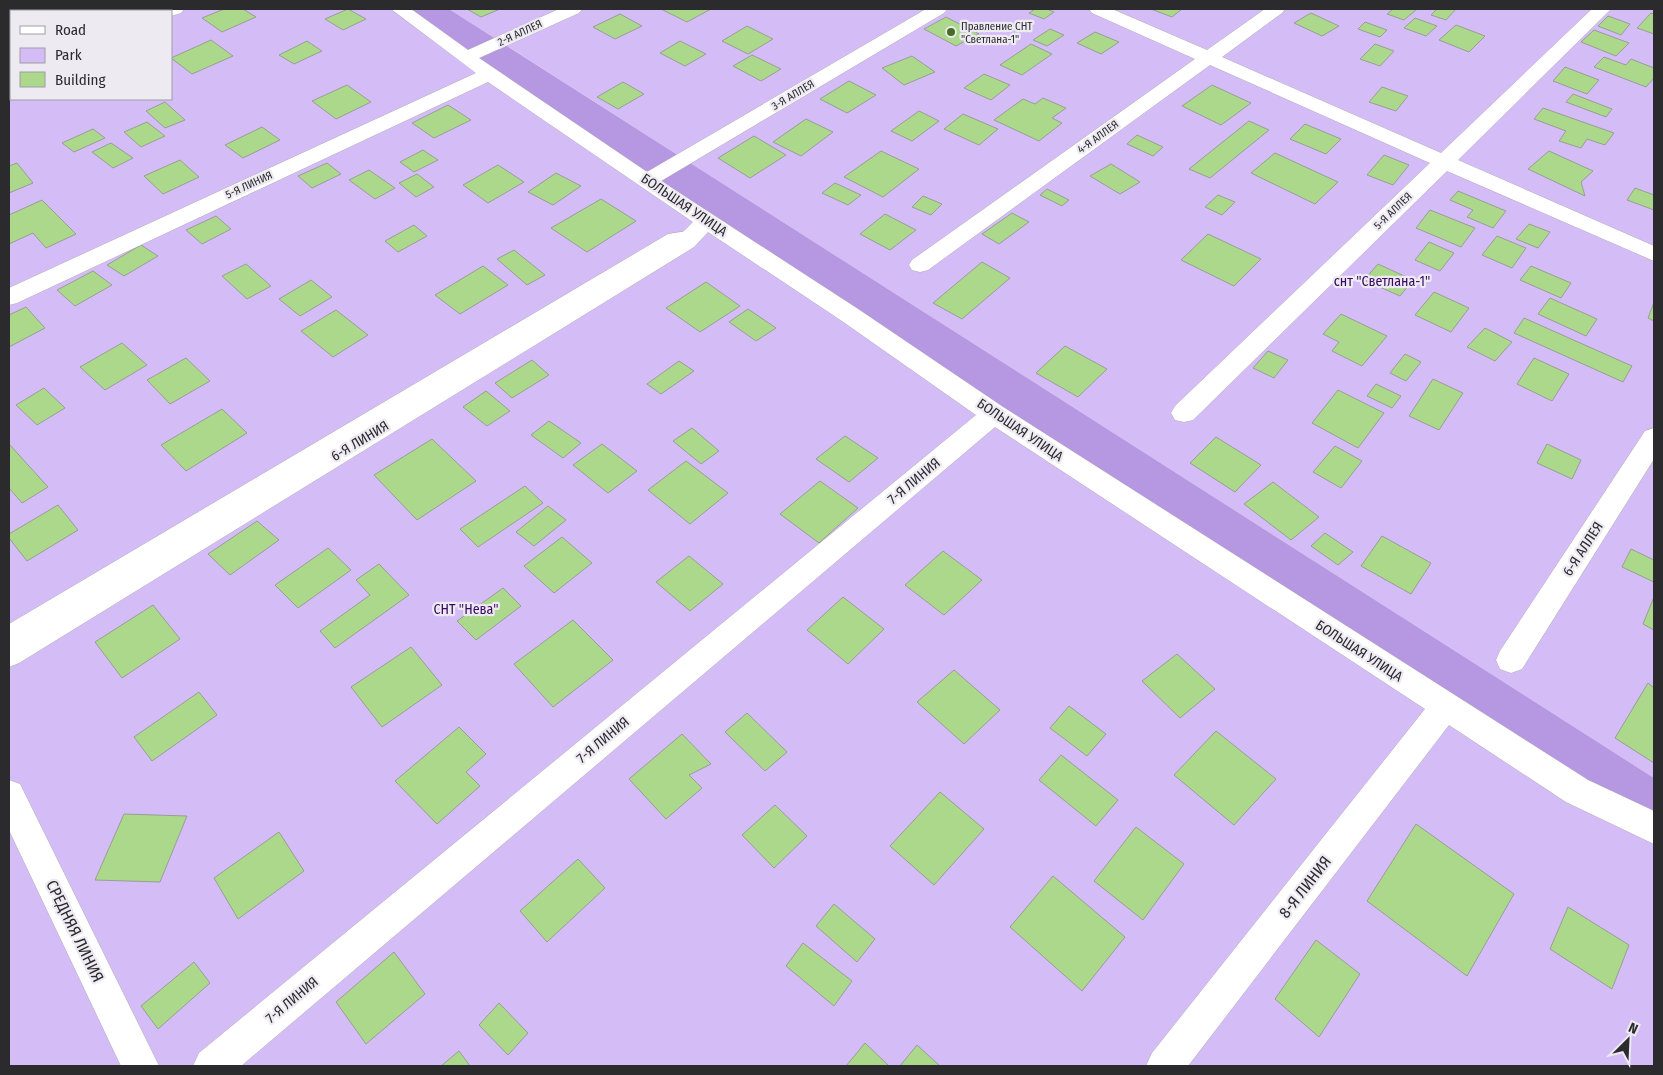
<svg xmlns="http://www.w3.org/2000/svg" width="1663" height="1075" font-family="'Fira Sans Condensed',sans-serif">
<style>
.green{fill:#d4bdf7;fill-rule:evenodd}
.forest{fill:#b697e2}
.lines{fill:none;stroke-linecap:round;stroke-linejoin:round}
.stream{fill:#b898e4;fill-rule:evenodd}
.building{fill:#abd88b;stroke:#999d96}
.service-casing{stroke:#b1afb6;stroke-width:1}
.minor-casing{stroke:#b1afb6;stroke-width:1}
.service{fill:#fff;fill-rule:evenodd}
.minor{fill:#fff;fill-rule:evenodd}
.poi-dot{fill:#466c26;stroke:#edeaf1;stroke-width:2}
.labels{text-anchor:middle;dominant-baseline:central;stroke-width:4.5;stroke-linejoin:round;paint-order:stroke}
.far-poi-label{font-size:11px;fill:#2b2a2d;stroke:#edeaf1;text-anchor:start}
.far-street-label{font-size:11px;fill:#2b2a2d;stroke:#edeaf1}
.street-label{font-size:14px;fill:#2b2a2d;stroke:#edeaf1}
.park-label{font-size:14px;fill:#3b0863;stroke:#edeaf1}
.near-street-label{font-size:16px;fill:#2b2a2d;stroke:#edeaf1}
</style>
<rect width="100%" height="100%" fill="#edeaf1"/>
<path class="green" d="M9 9H400L484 70 1654 844V1066H9ZM11 11H171V99H11Z
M449 9H1654V778L471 23Z"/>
<path class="forest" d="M400 9H449L1654 778V844L484 70Z"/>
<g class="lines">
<path class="stream" d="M9 45H11V49H9Z"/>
</g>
<path class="building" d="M224 9H243L256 17 222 32 202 18Z
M348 9 366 19 343 30 325 19Z
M467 9H500L481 17Z
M661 9H711L687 22Z
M1035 9H1047L1054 12 1044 19 1029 13Z
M1151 9H1182L1172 17Z
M1393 9H1417L1404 20 1387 14Z
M1437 9H1456L1446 20 1431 15Z
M1311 13 1339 26 1322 36 1294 23Z
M1651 13 1654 14V34L1637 28Z
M620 14 642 26 615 39 593 27Z
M1608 16 1630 24 1621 35 1598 26Z
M946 17 979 34 956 46 924 29Z
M1415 18 1437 26 1426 36 1404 28Z
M1365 22 1387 30 1380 37 1358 29Z
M1456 25 1485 36 1469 52 1439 40Z
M747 26 773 39 748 54 722 41Z
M1050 29 1064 35 1047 46 1033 40Z
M1594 30 1629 43 1616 56 1581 42Z
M1095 32 1119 42 1101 54 1077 43Z
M211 40 233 56 192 74 171 58Z
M307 41 322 51 294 64 279 55Z
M680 41 706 54 685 66 660 53Z
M1031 44 1052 54 1022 75 1000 65Z
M1375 44 1394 51 1380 66 1360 59Z
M752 55 781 69 761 81 733 66Z
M912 56 935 72 904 85 882 68Z
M1604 57 1626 65 1631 59 1654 68V78L1646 87 1594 67Z
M1565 67 1599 80 1587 94 1553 81Z
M984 74 1010 85 991 100 964 88Z
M849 81 876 95 847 113 820 99Z
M623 82 644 94 618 109 597 97Z
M347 85 371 102 336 119 312 101Z
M1212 85 1251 103 1221 125 1182 106Z
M1382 87 1408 96 1396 111 1369 102Z
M1573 94 1612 109 1606 117 1566 102Z
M1043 98 1066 108 1052 118 1062 123 1039 141 994 120 1023 99 1035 104Z
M165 102 185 120 165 128 146 111Z
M448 105 471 120 434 138 412 123Z
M1543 108 1614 133 1605 145 1587 139 1581 148 1559 141 1566 131 1534 119Z
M919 111 939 121 912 141 891 131Z
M963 114 998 129 979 145 944 129Z
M806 119 833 132 801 156 773 142Z
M1249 121 1269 130 1210 178 1189 169Z
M147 122 165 136 141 147 124 132Z
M1305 124 1341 139 1326 154 1290 139Z
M262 127 280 140 243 158 225 145Z
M93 129 105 138 74 152 62 143Z
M1137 135 1163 147 1153 156 1127 144Z
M754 136 786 155 750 178 718 158Z
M111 143 133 158 113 168 92 152Z
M423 150 438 160 414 172 400 162Z
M881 151 919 169 883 197 844 177Z
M1549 151 1593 171 1581 182 1585 196 1528 169Z
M1275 153 1338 182 1315 204 1251 173Z
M1384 155 1409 165 1393 185 1367 175Z
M180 160 199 177 163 194 144 176Z
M17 163 33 183 9 193V166Z
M327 163 341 174 312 188 298 176Z
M1111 164 1140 182 1120 194 1090 176Z
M498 165 524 182 488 203 463 185Z
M369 170 395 188 375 199 349 180Z
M556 173 581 186 553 205 528 192Z
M417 174 434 187 416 197 399 183Z
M835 183 861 195 848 205 822 193Z
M1635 188 1654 195V210L1627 200Z
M1047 189 1069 200 1062 206 1040 195Z
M1458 191 1506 211 1493 228 1467 217 1473 210 1450 200Z
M1218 195 1235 202 1222 215 1205 207Z
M923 196 942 204 931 215 912 207Z
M601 199 636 221 587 252 551 228Z
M42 200 76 234 46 248 33 233 9 244V215Z
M1430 210 1475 228 1461 247 1416 228Z
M1012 213 1029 222 999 244 982 234Z
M885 214 916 230 890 250 860 234Z
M216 216 231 229 202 244 186 230Z
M1529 224 1550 232 1538 248 1516 239Z
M414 225 427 236 398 252 385 241Z
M1208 234 1261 259 1234 286 1181 260Z
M1497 236 1526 248 1512 268 1482 255Z
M1429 242 1454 253 1440 271 1415 260Z
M141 245 158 256 124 276 107 265Z
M514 250 545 275 527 285 497 259Z
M982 262 1010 278 962 319 933 303Z
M246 264 271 286 247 299 222 276Z
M1378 264 1413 280 1400 296 1364 280Z
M483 266 508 285 460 314 435 295Z
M1531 266 1571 283 1561 298 1520 280Z
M93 271 112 285 75 306 57 290Z
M311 280 332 297 300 316 279 299Z
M706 282 740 306 700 332 666 308Z
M1434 292 1469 308 1451 332 1415 315Z
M1550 298 1597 319 1586 336 1538 314Z
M1654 302V321L1648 318Z
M26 307 45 328 9 347V315Z
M748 309 776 328 756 341 729 322Z
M336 310 368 335 333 357 301 331Z
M1341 314 1387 336 1362 366 1332 351 1339 342 1323 334Z
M1524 318 1632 366 1623 382 1514 333Z
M1485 328 1512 342 1495 361 1467 347Z
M122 343 147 365 105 390 80 367Z
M1065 346 1107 369 1078 397 1036 373Z
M1268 351 1288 360 1274 378 1253 368Z
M1405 354 1421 362 1406 381 1390 373Z
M186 358 210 381 170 404 147 380Z
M1534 358 1569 374 1552 401 1517 384Z
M532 360 549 375 512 398 495 383Z
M679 361 694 371 661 394 647 384Z
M1433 379 1463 393 1439 430 1409 416Z
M1376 384 1401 396 1392 408 1367 396Z
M44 388 65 408 37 425 16 405Z
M1338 390 1384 413 1358 448 1312 423Z
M486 391 510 411 487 426 463 407Z
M222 409 247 433 186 471 161 445Z
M549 421 581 443 563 458 531 435Z
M692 428 719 451 701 464 673 441Z
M845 436 878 458 849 482 816 459Z
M1216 437 1261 465 1235 492 1190 463Z
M432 439 476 481 417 520 374 475Z
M9 444 48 487 22 503 9 488Z
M602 444 637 471 608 493 573 465Z
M1547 444 1581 460 1572 479 1537 463Z
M1335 446 1362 461 1341 488 1313 472Z
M686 461 728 493 690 524 648 490Z
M820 481 858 508 819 543 780 514Z
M1273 482 1319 517 1291 540 1244 504Z
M525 486 543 503 478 547 460 529Z
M58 505 78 530 27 561 9 538V534Z
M548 506 566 520 534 546 516 532Z
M257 521 279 540 230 575 208 554Z
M1325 533 1353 552 1338 565 1311 546Z
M1382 536 1431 563 1411 594 1361 566Z
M562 537 592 563 554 593 524 566Z
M328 548 351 570 298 608 275 585Z
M1631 549 1654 560V582L1622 567Z
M943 551 982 580 944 615 905 585Z
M689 556 723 584 690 611 656 582Z
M379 564 409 595 335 648 320 631 370 595 356 580Z
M503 588 521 606 476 640 457 621Z
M843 597 884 629 848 664 807 630Z
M1654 597V630L1643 624Z
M153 605 180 639 122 678 95 642Z
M573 620 613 660 553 707 514 664Z
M411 647 442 685 382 727 351 687Z
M1177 654 1215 689 1180 718 1142 681Z
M954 670 1000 710 964 744 917 702Z
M1648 683 1654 688V763L1615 738Z
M199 692 217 715 152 761 134 737Z
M1069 706 1106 734 1087 756 1050 728Z
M747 713 787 752 765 771 725 732Z
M459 727 486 754 466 772 480 786 437 824 395 781Z
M1216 731 1276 779 1234 825 1174 775Z
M682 734 711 764 689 775 702 788 666 819 629 779Z
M1061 755 1118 800 1096 826 1039 780Z
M940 792 984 829 934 885 890 846Z
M775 805 807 836 774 868 742 835Z
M124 814 187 816 160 882 95 880Z
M1416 824 1514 894 1467 976 1367 901Z
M1136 827 1184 864 1143 920 1094 881Z
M279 832 304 871 238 919 214 878Z
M578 859 605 888 547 942 520 911Z
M1053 876 1125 937 1082 991 1010 927Z
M834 904 875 939 857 962 816 926Z
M1568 907 1629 945 1612 989 1550 949Z
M1316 940 1360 974 1319 1037 1275 999Z
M803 943 852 981 834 1006 786 966Z
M394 952 425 994 366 1044 336 1002Z
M194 962 210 983 158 1029 141 1006Z
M499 1003 528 1033 508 1055 479 1025Z
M865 1043 889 1066H846Z
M917 1045 940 1066H900Z
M459 1051 470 1066H441Z"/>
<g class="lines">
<defs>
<path id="service" d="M694 230 699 231 701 234 699 237 677 241 16 639 9 641V624L668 234Z"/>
<path id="minor" d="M162 9H184L181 13 171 16V11H160Z
M391 9H411L468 50 559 9H582L579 13 479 58 647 172 926 9H947L944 13 661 181 858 309 1003 407 1588 780 1654 811V844L1566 802 1449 725 1188 1066H1146L1152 1053 1425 709 995 427 241 1066H193L199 1053 976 415 842 321 708 232 694 247 19 663 9 667V639L678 237 693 222 488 82 17 303 9 305V288L476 73Z
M1089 9H1112L1207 50 1265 9H1285L1282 13 1222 57 1441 153 1592 9H1611L1458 160 1654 246V261L1447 171 1193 420 1184 422 1175 420 1171 413 1175 406 1430 163 1210 65 928 270 920 272 912 270 909 265 912 260 1195 59 1092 13Z
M9 66H11V78H9Z
M1654 428V459L1522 669 1511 673 1500 669 1496 660 1500 651 1645 431Z
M9 780 20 784 159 1066H121L9 830Z"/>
</defs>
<use href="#service" class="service-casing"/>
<use href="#minor" class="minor-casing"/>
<use href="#service" class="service"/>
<use href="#minor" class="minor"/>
</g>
<circle class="poi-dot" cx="951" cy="32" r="5"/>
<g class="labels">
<g class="far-poi-label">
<text x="961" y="26">Правление СНТ<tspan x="961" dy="13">"Светлана-1"</tspan></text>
</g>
<g class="far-street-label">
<text transform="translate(520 33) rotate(-25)">2-Я АЛЛЕЯ</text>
<text transform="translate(793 95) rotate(-31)">3-Я АЛЛЕЯ</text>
<text transform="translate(1098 137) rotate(-36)">4-Я АЛЛЕЯ</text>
<text transform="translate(249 185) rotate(-25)">5-Я ЛИНИЯ</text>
<text transform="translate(1393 211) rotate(-44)">5-Я АЛЛЕЯ</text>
</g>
<g class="street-label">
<text transform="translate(684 205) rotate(34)">БОЛЬШАЯ УЛИЦА</text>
<text transform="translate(1020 430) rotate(34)">БОЛЬШАЯ УЛИЦА</text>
<text transform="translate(360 441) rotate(-31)">6-Я ЛИНИЯ</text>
<text transform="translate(914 481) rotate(-40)">7-Я ЛИНИЯ</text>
<text transform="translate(1583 549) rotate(-57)">6-Я АЛЛЕЯ</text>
<text transform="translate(1359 651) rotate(33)">БОЛЬШАЯ УЛИЦА</text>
<text transform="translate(603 740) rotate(-40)">7-Я ЛИНИЯ</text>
<text transform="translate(292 1000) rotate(-40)">7-Я ЛИНИЯ</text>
</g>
<g class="park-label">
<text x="1382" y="281">снт "Светлана-1"</text>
<text x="466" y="609">СНТ "Нева"</text>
</g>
<g class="near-street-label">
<text transform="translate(1305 887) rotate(-52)">8-Я ЛИНИЯ</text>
<text transform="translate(75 931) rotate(64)">СРЕДНЯЯ ЛИНИЯ</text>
</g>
</g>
<rect width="1663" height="1075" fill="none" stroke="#2b2a2d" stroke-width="20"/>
<rect x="10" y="10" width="162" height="90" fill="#edeaf1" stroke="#9f9da3"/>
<rect x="20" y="26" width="25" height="8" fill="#ffffff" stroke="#9f9da3"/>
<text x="55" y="35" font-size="15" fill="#2b2a2d">Road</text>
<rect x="20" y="48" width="25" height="15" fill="#d4bdf7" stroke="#9f9da3"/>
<text x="55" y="60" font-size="15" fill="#2b2a2d">Park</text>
<rect x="20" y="72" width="25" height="15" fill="#abd88b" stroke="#9f9da3"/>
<text x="55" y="85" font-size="15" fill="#2b2a2d">Building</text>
<g transform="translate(1628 1040) rotate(24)" stroke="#edeaf1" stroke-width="4" paint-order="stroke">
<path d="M0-4L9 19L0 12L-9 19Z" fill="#2b2a2d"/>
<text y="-8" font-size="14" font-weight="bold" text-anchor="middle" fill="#2b2a2d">N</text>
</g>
</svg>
